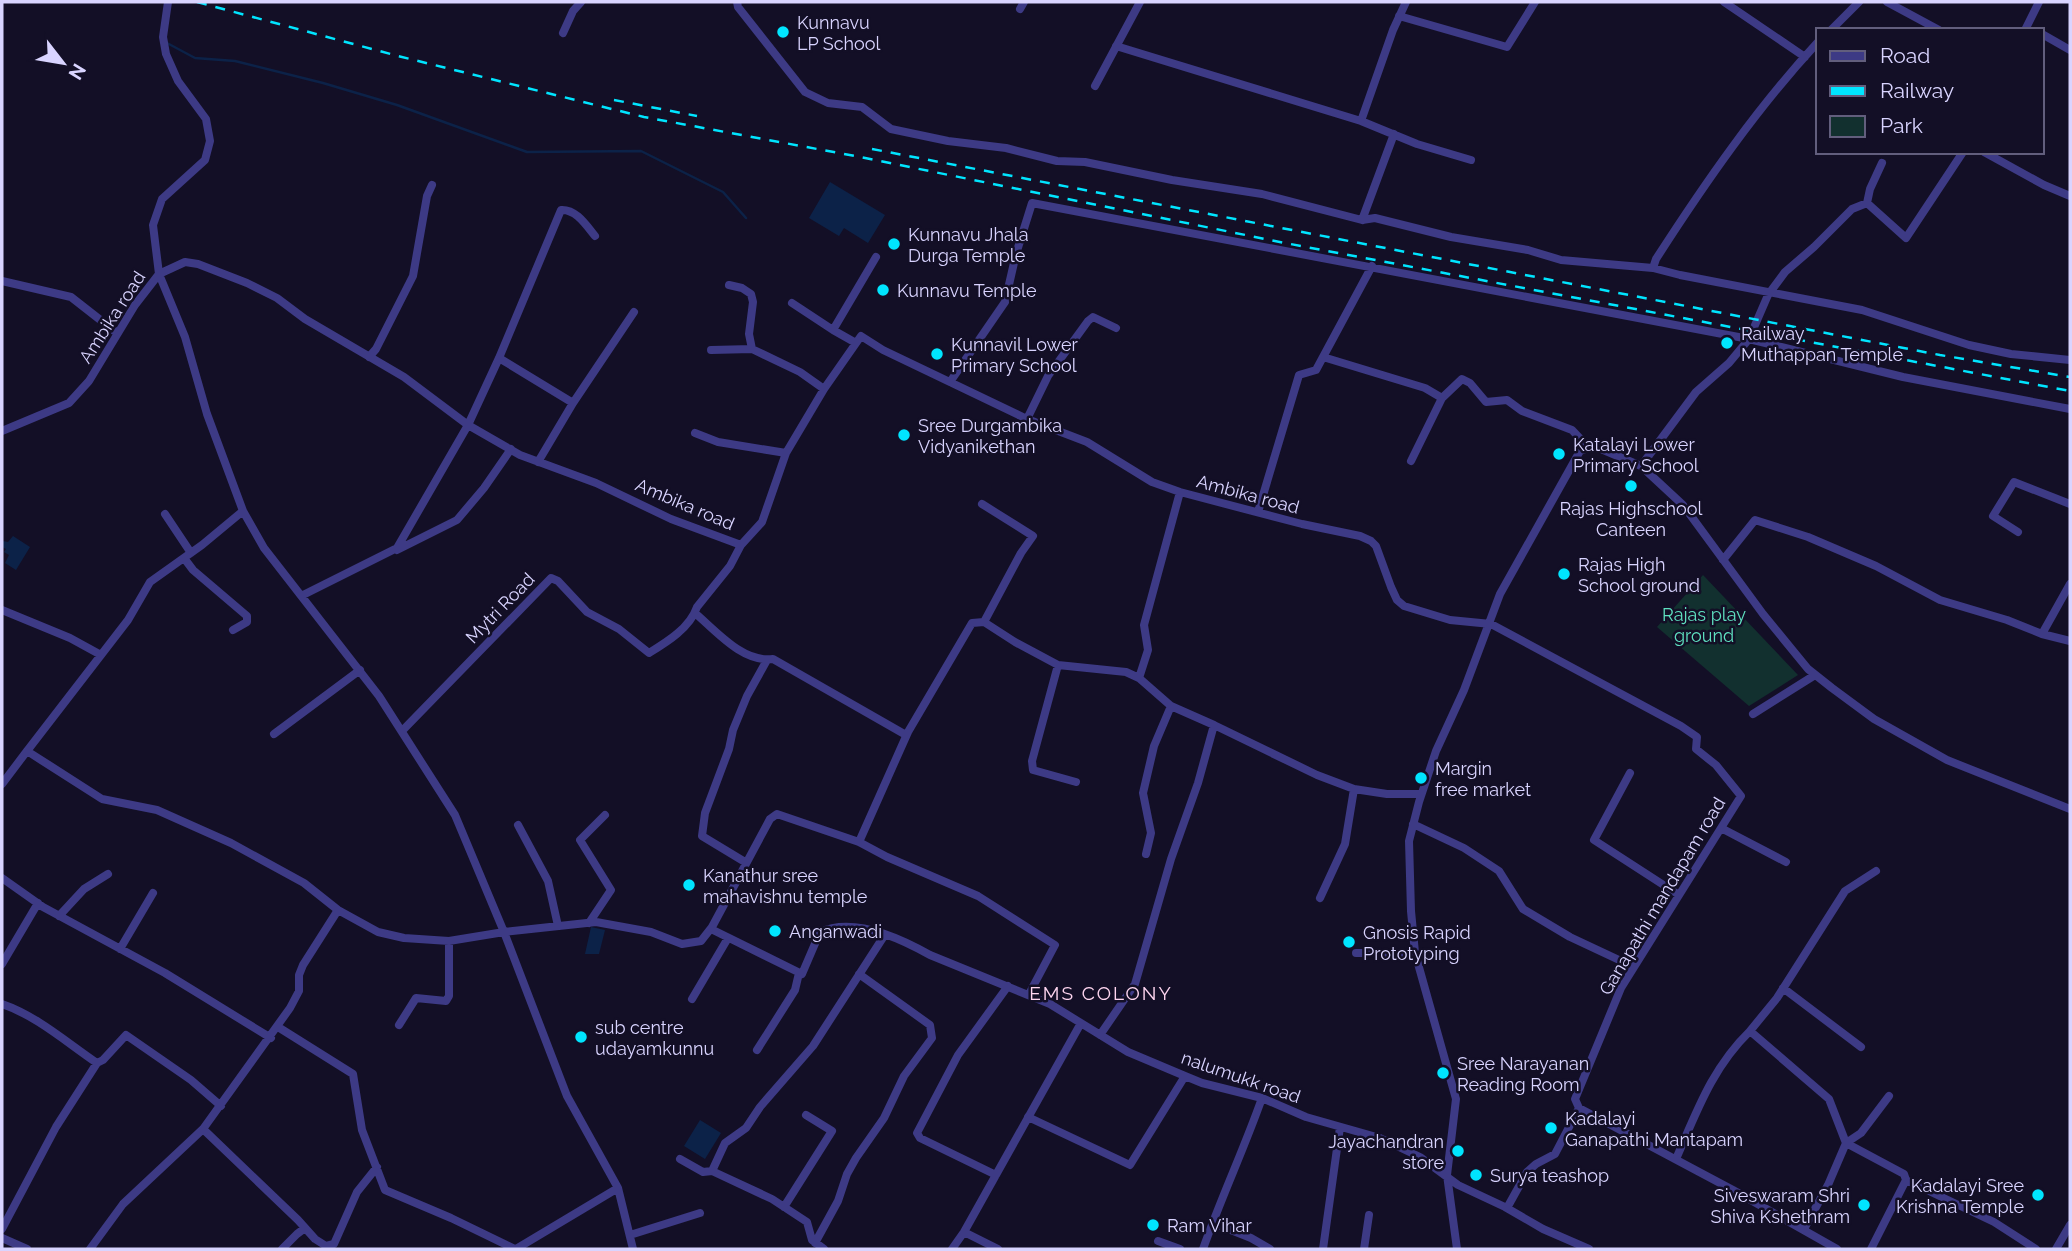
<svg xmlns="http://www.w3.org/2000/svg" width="2072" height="1251" font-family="Raleway,sans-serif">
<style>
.green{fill:#12302f}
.water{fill:#0c2248}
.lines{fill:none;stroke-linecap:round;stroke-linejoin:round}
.stream{stroke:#0c2248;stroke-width:2.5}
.street{stroke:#3d3a85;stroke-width:8}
.rail{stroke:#00e5ff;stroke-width:2.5;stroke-dasharray:10 9;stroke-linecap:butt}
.poi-dot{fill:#00e5ff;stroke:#130f26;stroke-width:2.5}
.labels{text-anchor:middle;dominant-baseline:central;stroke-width:5;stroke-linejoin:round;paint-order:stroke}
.poi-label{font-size:18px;fill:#d9d4ff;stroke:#130f26;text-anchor:start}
.street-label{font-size:18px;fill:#d9d4ff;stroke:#130f26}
.park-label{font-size:18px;fill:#5fe0c0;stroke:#130f26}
.neighbourhood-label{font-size:19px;letter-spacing:2px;fill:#ffd6f0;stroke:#130f26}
</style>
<rect width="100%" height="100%" fill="#130f26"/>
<path class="green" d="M1703 575 1798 675 1749 706 1657 627Z"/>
<path class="water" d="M830 182 885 215 868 243 844 228 839 236 809 218Z
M13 536 30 547 16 570 5 563 9 555 4 552 6 549 2 547 3 541 8 542Z
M591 927 605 930 599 954H585Z
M700 1120 721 1133 705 1159 684 1146Z"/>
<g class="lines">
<path class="stream" d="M167 43 195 58 235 61 323 83 397 105 527 152 641 151 723 192 746 218"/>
<path class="street" d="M168 2 163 37 166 54 178 81 206 119 210 141 205 160 162 199 153 225 159 274 185 337 207 414 243 511 264 548 379 696 455 815 504 932 567 1096 618 1188
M737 2 738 7 805 92 828 103 862 107 891 129 948 141 1006 148 1057 161 1085 162 1172 180 1262 194 1362 220 1375 218 1451 237 1528 250 1561 260 1653 268 1680 275 1862 310 1969 345 2011 354 2070 360
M1724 2 1805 57
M1887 2 1939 30
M1020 9 1024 2
M1399 16 1507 47 1535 2
M1831 30 1859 2
M2025 30 2039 2
M563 33 573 11 581 2
M2042 34 2070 50
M1116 46 1361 121 1417 144 1471 160
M1095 86 1140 2
M1361 121 1393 30 1406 2
M1984 152 2044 185 2070 196
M1867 203 1870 189 1882 163
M1362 220 1394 134
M1653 268 1656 259C1705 183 1757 108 1818 42
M2 281 71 297 117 333
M729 285 742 288 751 294 753 302 749 334 752 349
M792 303 833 330
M856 343 833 330 876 257
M711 350 752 349 800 372 824 389
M369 357 376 349 413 276 427 196 432 185
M1323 357 1372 266
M499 358 573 403
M950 382 1005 302 1016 254 1032 203 1749 339 1903 377 2070 409
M1027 419 1048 376 1088 321 1093 317 1116 328
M2 431 69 403 89 381 135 305 159 274 185 262 198 264 247 283 277 298 305 319 404 377 468 425 520 455 596 483 671 519 741 545 762 522 786 453 824 389 861 336 883 350 1027 419 1087 442 1152 482 1180 492 1302 524 1360 536 1371 541 1376 546 1391 587 1397 600 1404 606 1450 620 1491 624 1681 726 1697 737 1696 749 1716 765 1741 796 1621 988 1575 1099 1579 1108
M695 433 718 442 786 453
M1411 461 1442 398 1462 379 1470 383 1486 402 1507 400 1522 411 1572 430 1589 448
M538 462 573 403 634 312
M1641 466 1696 392 1729 363 1749 339 1768 295 1785 272 1814 247 1852 209 1867 203 1906 238 1963 152
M243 511 202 545 150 582 128 620 27 751 102 799 157 810 231 843 304 883 338 910 378 932 404 938 449 941 504 932 596 922 651 932 682 944 701 941 712 927 770 819 777 814 859 842 887 857 978 896 1055 945 1029 994
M1258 512 1299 375 1316 370 1323 357 1425 388 1442 398
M165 514 191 553
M2018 532 1993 516 2014 482 2070 504
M397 550 457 520 484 488 511 449
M184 558 193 570 247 616V622L233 630
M1723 560 1755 520 1808 537 1876 566 1940 600 2007 620 2042 634 2070 584
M303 595 397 548 468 425 499 358 561 210C576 209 586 225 595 236
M2 610 70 638 101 655
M695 613C717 632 743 663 773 659L906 735
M984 622 1015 642 1058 665 1126 672 1139 678 1171 706 1214 725
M2042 634 2070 641
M1058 665 1032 761 1033 770 1076 782
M1139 678 1148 650 1144 625 1180 492
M1753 714 1815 675
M402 731 551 578 558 581 587 612 619 629 649 653C667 642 690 628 697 607L730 566 741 545
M274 734 360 670
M1630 773 1594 840 1679 895
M2 784 27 751
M1413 824 1464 848 1499 871 1523 909 1570 937 1634 967
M518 825 548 881 558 926
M1721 828 1786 862
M859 842 908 732 972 623 984 622 1021 553 1033 536 982 504
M1146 854 1151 833 1143 793 1154 746 1171 706
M745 862 702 836 705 813 729 749 733 730 747 696 767 660
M2 878 43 907 165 973 271 1038
M1320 898 1345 844 1354 789
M59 916 84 889 108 874
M589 923 611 890 580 840 605 815
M711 929 802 974 820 932C853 917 900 938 930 955L1050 1004 1128 1052 1185 1076 1202 1083 1262 1098 1306 1117 1380 1138 1420 1157 1458 1185 1505 1207 1543 1229 1589 1249
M120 949 153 893
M1356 953H1415
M2 964 38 903
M1783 988 1861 1047
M692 999 728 938
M2 1004C37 1016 66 1042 97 1063L103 1060 126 1035 191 1080 221 1106
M399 1025 416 998 446 1001 449 996V941
M278 1027 353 1074 362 1130 385 1190 451 1218 515 1249
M1750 1031 1777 998 1845 891 1876 871
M1100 1035 1135 984 1171 859 1198 783 1214 725 1317 775 1354 789 1387 794H1421
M757 1050 795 990 799 973
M1028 1117 1130 1165 1185 1076
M203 1129 298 1220 315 1239 326 1246 334 1244 357 1192 377 1167
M680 1159 703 1172 712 1171 772 1199 807 1222 812 1240 824 1249
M1676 1159C1697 1111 1712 1068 1750 1031L1829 1099 1846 1143 1861 1133 1889 1096
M712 1171 725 1143 746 1128 760 1107 813 1046 884 936
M996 1175 920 1138 917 1133 958 1055 1008 986
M1906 1180 1994 1222 2036 1249
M784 1207 832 1131 806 1115
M1507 1208 1527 1172 1536 1164 1555 1154 1579 1108 1733 1190 1837 1249
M1213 1223 1251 1238 1270 1249
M2 1229 56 1127 97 1063
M1804 1229 1828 1185 1846 1143 1904 1174 1906 1180 1871 1249
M964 1232 998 1249
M630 1235 700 1213
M2 1238 27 1249
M1158 1241 1180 1249
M815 1243 838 1201 847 1174 856 1158 884 1118 904 1076 932 1038 930 1025 859 974
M90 1249 123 1204 203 1129 290 1008 299 991V975L303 965 338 910
M282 1249 297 1234 305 1228
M516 1249 618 1188 633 1249
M952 1249 964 1232 1081 1023
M1203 1249C1221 1198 1244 1149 1262 1098
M1323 1249 1340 1127
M1364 1249 1369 1215
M1457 1249 1447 1175 1456 1099 1415 953 1411 911 1409 841 1419 802 1436 751 1464 690 1500 594 1580 451 1594 446 1641 466 1683 505 1763 614 1808 669 1832 688 1874 719 1947 760 2070 809
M2056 1249 2070 1225"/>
<path class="rail" d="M197 2 398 56 644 117 855 156 1285 243 2070 391
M614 100 697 116
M872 149 1940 355 2070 377"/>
</g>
<g class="poi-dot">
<circle cx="783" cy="32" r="7"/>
<circle cx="894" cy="244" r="7"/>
<circle cx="883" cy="290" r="7"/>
<circle cx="1727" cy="343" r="7"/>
<circle cx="937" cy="354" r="7"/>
<circle cx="904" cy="435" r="7"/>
<circle cx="1559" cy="454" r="7"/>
<circle cx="1631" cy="486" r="7"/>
<circle cx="1564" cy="574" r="7"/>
<circle cx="1421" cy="778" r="7"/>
<circle cx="689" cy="885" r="7"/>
<circle cx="775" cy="931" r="7"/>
<circle cx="1349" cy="942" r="7"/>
<circle cx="581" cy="1037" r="7"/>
<circle cx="1443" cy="1073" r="7"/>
<circle cx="1551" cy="1128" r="7"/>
<circle cx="1458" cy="1151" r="7"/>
<circle cx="1476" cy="1175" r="7"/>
<circle cx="2038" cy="1195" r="7"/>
<circle cx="1864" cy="1205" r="7"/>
<circle cx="1153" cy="1225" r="7"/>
</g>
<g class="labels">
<g class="poi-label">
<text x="797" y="22">Kunnavu<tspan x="797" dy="21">LP School</tspan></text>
<text x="908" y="234">Kunnavu Jhala<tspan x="908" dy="21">Durga Temple</tspan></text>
<text x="897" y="290">Kunnavu Temple</text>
<text x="1741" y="333">Railway<tspan x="1741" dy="21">Muthappan Temple</tspan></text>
<text x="951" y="344">Kunnavil Lower<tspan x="951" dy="21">Primary School</tspan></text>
<text x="918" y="425">Sree Durgambika<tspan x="918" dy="21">Vidyanikethan</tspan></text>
<text x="1573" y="444">Katalayi Lower<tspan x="1573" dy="21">Primary School</tspan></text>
<text x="1631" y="508" text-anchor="middle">Rajas Highschool<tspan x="1631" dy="21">Canteen</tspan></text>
<text x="1578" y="564">Rajas High<tspan x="1578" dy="21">School ground</tspan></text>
<text x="1435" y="768">Margin<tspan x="1435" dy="21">free market</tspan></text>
<text x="703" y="875">Kanathur sree<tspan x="703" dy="21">mahavishnu temple</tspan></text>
<text x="789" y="931">Anganwadi</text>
<text x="1363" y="932">Gnosis Rapid<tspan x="1363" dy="21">Prototyping</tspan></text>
<text x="595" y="1027">sub centre<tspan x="595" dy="21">udayamkunnu</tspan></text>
<text x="1457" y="1063">Sree Narayanan<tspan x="1457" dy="21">Reading Room</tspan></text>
<text x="1565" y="1118">Kadalayi<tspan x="1565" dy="21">Ganapathi Mantapam</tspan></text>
<text x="1444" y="1141" text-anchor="end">Jayachandran<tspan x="1444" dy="21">store</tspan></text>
<text x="1490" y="1175">Surya teashop</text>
<text x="2024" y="1185" text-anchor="end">Kadalayi Sree<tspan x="2024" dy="21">Krishna Temple</tspan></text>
<text x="1850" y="1195" text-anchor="end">Siveswaram Shri<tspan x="1850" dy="21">Shiva Kshethram</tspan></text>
<text x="1167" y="1225">Ram Vihar</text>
</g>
<g class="street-label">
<text transform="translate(112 317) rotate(-57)">Ambika road</text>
<text transform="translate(1248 494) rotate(15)">Ambika road</text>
<text transform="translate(685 504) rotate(23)">Ambika road</text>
<text transform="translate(500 608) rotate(-46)">Mytri Road</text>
<text transform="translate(1662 896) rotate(-59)">Ganapathi mandapam road</text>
<text transform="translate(1241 1077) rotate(19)">nalumukk road</text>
</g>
<g class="park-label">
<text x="1704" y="614">Rajas play<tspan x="1704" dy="21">ground</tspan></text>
</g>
<g class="neighbourhood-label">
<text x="1101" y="993">EMS COLONY</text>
</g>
</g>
<rect width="2072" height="1251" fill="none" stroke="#d9d4ff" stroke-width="7"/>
<rect x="1816" y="28" width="228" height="126" fill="#130f26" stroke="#625e7d" stroke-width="2"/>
<rect x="1830" y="51" width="35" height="10" fill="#3d3a85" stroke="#625e7d" stroke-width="2"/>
<text x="1880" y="63" font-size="21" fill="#d9d4ff">Road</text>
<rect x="1830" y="86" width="35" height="10" fill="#00e5ff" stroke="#625e7d" stroke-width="2"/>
<text x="1880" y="98" font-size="21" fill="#d9d4ff">Railway</text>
<rect x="1830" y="116" width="35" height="21" fill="#12302f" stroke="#625e7d" stroke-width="2"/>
<text x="1880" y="133" font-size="21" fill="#d9d4ff">Park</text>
<g transform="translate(63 63) rotate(121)" stroke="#130f26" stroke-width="5" paint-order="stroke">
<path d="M0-5L12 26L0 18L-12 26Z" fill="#d9d4ff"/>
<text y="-10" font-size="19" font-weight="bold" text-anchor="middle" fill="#d9d4ff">N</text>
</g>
</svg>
